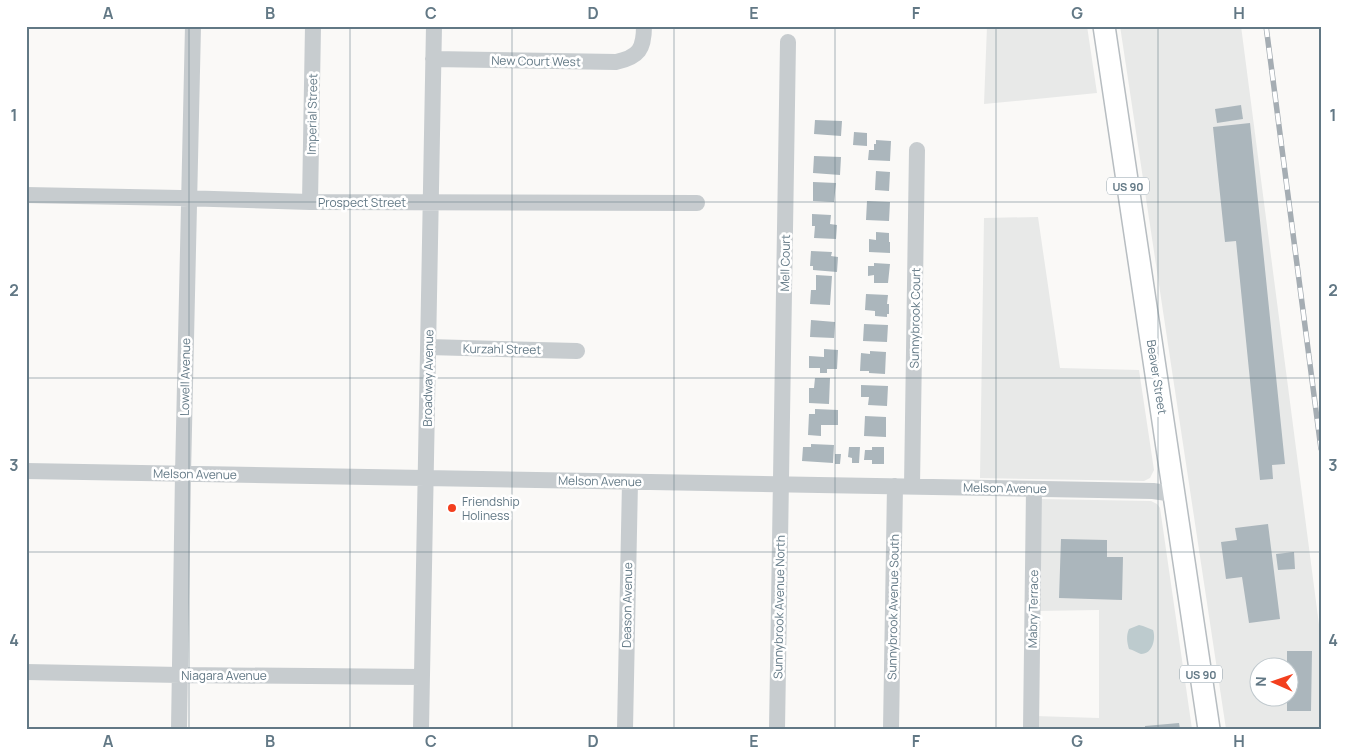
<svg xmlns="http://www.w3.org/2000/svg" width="1347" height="755" font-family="Manrope,sans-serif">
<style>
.built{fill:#e8e9e8;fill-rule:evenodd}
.water{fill:#bdcbce}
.building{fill:#abb6bc}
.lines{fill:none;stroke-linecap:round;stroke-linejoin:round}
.major-casing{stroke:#b7bdc1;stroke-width:24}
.minor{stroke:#c7cccf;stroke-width:16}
.major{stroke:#fff;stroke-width:21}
.rail-casing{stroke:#a5adb3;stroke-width:5.5}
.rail{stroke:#fff;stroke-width:4;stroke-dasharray:11;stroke-linecap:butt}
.grid{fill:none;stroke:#627885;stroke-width:1;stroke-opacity:0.55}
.poi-dot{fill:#f33f1e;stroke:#fff;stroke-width:2}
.labels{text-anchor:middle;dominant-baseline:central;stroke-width:5;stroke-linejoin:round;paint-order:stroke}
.shield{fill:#fff;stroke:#91a0aa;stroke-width:1}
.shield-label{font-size:11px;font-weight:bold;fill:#627885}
.street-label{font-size:12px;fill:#627885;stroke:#fff}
.poi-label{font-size:12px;fill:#627885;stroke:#fff;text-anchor:start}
.neatline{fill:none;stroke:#627885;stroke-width:2}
.grid-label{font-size:16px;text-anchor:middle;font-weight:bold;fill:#627885}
</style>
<rect width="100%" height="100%" fill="#faf9f7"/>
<path class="built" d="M987 26H1087L1097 93 984 104Z
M1120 26H1241L1321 640V729H1226ZM1260 668H1290V698H1260Z
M1038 217 1060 368 1139 370 1154 470 1150 478 1144 481 980 478 984 218Z
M1040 499 1151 501 1157 504 1160 508 1192 729H1035V716L1099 718V610L1037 611Z"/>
<path class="water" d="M1139 625 1143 626 1153 630C1156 638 1153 654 1141 654 1138 653 1133 650 1129 649 1127 642 1126 636 1129 629Z"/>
<path class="building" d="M1241 105 1243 119 1217 123 1215 109Z
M815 120 842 121 841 136 814 134Z
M1250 123 1285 464 1272 465 1273 479 1260 480 1236 241 1225 242 1213 127Z
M854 132 867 133V146L853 145Z
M876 140 891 141 890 161 868 160 869 150H874V144H876Z
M814 156 841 157 840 175 813 173Z
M876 171 890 172 889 191 875 190Z
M813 182 836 183 834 202 813 201Z
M867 201 890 202 889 221 866 220Z
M812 214 831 215 830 224 837 225 836 239 814 238 815 226H812Z
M876 232 889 233V242H890V253L869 252V239L876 240Z
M811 251 832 252 831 256 838 257 837 272 813 270V266H810Z
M874 263 890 264 888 283H874V275L868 276V266H874Z
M816 275 832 276 830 305 810 304 811 290H816Z
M866 294 888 295 887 304H889V314H887V317L875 316V311L865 310Z
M811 320 835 322 834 338 810 337Z
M864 324 888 325 887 342 863 341Z
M824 349 838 350 837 369H827V373H820V368H809V356L824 357Z
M870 351 886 352 885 374 869 373V371H860L861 353 870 354Z
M815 378H830L829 404 809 403V388H814Z
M861 385 888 386 887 406 868 405 869 397H861Z
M815 409 838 410V425H821V436L808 435 809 414H815Z
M865 416 886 417V437L864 436Z
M811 444 834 445 833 463 802 461 803 447H811Z
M849 447H860L859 463H852V458L848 457Z
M872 447H884V464H872V460H864L865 450H872Z
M835 454H841L840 464H835Z
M1268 524 1280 619 1249 623 1242 577 1226 579 1221 542 1237 540 1235 528Z
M1061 539 1107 540V557H1123L1122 600 1059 598Z
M1294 552 1295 569 1278 570 1276 554Z
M1287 651H1312L1311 711H1287V698H1290V668H1287Z
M1179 723 1180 729H1145V726Z"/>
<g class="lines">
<defs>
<path id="major" d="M1104 26 1209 729"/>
</defs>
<use href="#major" class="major-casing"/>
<path class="minor" d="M433 59 616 62C639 57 644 49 644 26
M26 195 180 198 310 202 697 203
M310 202 313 26
M428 347 577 351
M26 471 1153 491 1174 494
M912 486 917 150
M26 672 180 675 422 677
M179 729 183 474 193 26
M421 729 434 26
M625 729 630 482
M777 729 788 42
M891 729 895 486
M1031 729 1034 489"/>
<use href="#major" class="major"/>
<defs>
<path id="rail" d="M1266 26 1321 449"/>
</defs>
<use href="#rail" class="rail-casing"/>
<use href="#rail" class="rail"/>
</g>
<path class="grid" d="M189 26V729M350 26V729M512 26V729M674 26V729M835 26V729M996 26V729M1158 26V729M26 202H1321M26 378H1321M26 552H1321"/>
<circle class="poi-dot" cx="452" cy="508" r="5"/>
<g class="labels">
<g class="shield">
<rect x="1107" y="177.5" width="42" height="17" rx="4"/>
<rect x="1180" y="665.5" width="42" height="17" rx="4"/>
</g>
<g class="shield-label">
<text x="1128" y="186">US 90</text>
<text x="1201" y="674">US 90</text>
</g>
<g class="street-label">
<text transform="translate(536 61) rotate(1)">New Court West</text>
<text transform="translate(312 114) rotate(-89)">Imperial Street</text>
<text x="362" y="202">Prospect Street</text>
<text transform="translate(785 263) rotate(-89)">Mell Court</text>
<text transform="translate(915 318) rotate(-89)">Sunnybrook Court</text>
<text transform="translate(502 349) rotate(1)">Kurzahl Street</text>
<text transform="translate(185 377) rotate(-89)">Lowell Avenue</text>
<text transform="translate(1157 377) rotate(81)">Beaver Street</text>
<text transform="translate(428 378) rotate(-89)">Broadway Avenue</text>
<text transform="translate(195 474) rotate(1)">Melson Avenue</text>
<text transform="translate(600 481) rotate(1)">Melson Avenue</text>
<text transform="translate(1005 488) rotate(1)">Melson Avenue</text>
<text transform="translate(627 605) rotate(-89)">Deason Avenue</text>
<text transform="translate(779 607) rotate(-89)">Sunnybrook Avenue North</text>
<text transform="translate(893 607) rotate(-89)">Sunnybrook Avenue South</text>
<text transform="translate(1033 609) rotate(-89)">Mabry Terrace</text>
<text x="224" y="675">Niagara Avenue</text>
</g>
<g class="poi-label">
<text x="462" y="501">Friendship<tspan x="462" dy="14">Holiness</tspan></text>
</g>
</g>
<rect width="1347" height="755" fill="none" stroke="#ffffff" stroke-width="55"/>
<g transform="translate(1274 682) rotate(272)"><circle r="24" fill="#ffffff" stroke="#c0c9ce"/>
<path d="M0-4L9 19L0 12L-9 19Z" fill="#f33f1e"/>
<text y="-8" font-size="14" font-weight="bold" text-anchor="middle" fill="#627885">N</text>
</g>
<rect x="28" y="28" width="1292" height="700" class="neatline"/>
<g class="grid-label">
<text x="108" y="19">A</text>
<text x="270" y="19">B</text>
<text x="431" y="19">C</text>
<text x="593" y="19">D</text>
<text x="754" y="19">E</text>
<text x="916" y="19">F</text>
<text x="1077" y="19">G</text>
<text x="1239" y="19">H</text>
<text x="14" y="121">1</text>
<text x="1333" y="121">1</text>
<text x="14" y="296">2</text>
<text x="1333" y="296">2</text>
<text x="14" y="471">3</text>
<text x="1333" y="471">3</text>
<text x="14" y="646">4</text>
<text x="1333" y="646">4</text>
<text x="108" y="747">A</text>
<text x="270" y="747">B</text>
<text x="431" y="747">C</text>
<text x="593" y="747">D</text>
<text x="754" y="747">E</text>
<text x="916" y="747">F</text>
<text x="1077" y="747">G</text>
<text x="1239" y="747">H</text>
</g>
</svg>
